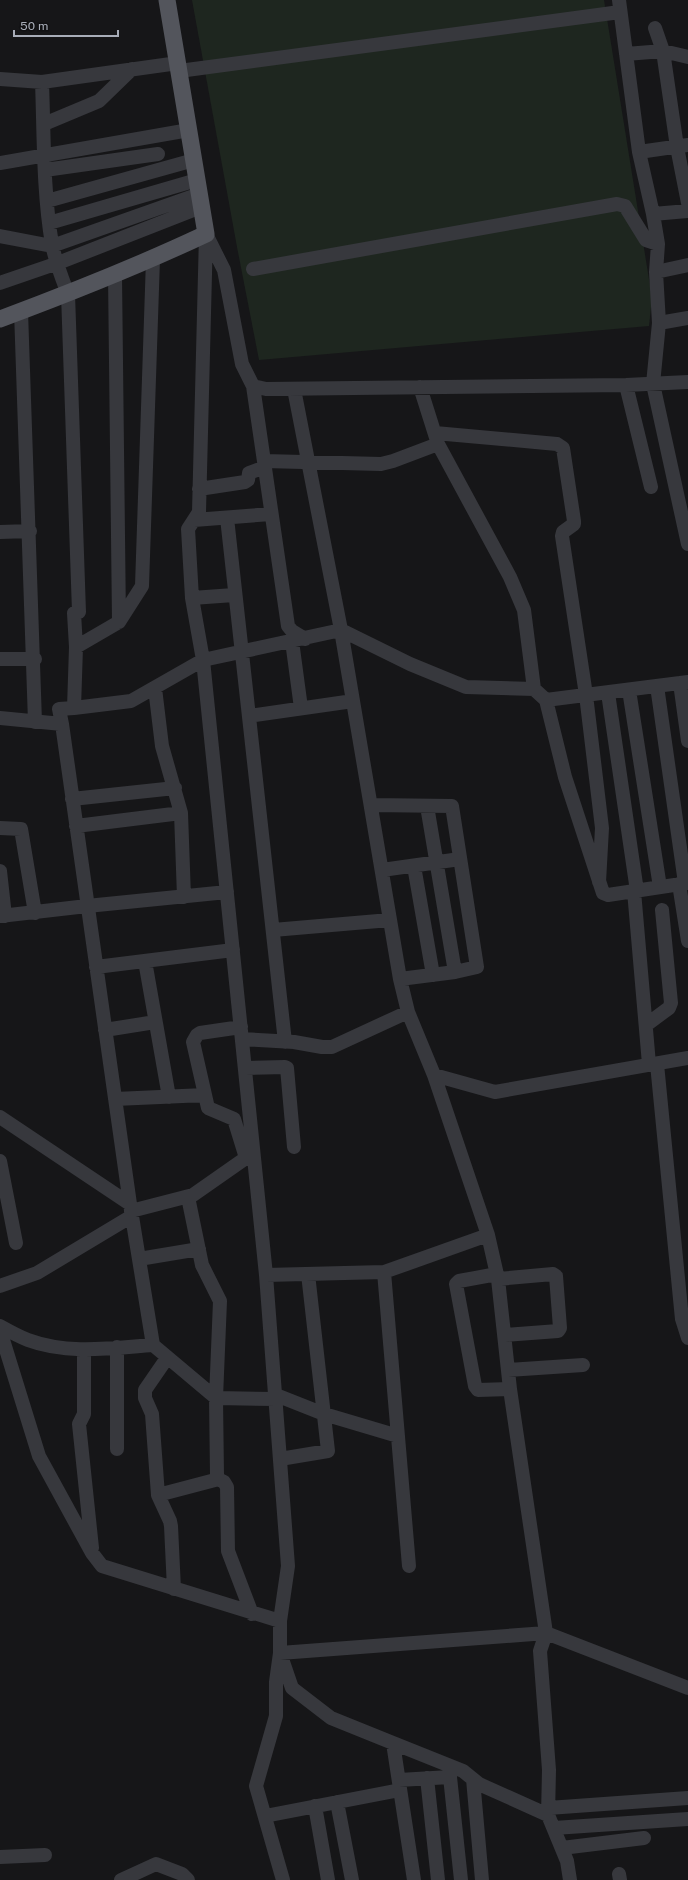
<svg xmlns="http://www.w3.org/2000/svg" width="688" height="1880" font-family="'Public Sans',sans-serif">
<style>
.green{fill:#1e261f}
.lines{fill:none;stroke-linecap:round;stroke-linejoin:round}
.minor{stroke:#37383d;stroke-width:14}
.major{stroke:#53555c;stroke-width:17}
</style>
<rect width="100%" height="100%" fill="#161618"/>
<path class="green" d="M192 0H604L652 298 649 326 259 360 237 247Z"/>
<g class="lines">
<path class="minor" d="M619 0 639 152 653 214 658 244 656 272 659 323 653 384 688 544
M655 28 663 51 677 147 688 203
M626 54 663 51 688 57
M179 71 620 12
M0 79 42 82C44 136 43 191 52 244 55 261 62 278 68 294L79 612 74 613 76 647 74 708
M42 82 178 63
M44 124 99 101 132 69
M639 152 688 145
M0 163 189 130
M45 170 158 154
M47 201 194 160
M653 214 688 211
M49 223 197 180
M206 234 199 512 188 529 192 598 203 660 266 1275 288 1566 280 1621V1653L276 1682V1716L256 1786 283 1880
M0 236 52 246 199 194
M207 236 224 270 242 364 253 386 266 389 626 385 688 382
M253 269 617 204 625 206 646 240 658 244
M656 272 688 265
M115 275 119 622
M0 283 58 263 201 207
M21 311 35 722
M659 323 688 318
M626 385 651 487
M253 386 288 626 292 631 305 639
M420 387 438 444 510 577 524 610 534 689
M294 389 341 630 400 979 408 1012 434 1075 488 1235 498 1279 510 1389 546 1633 688 1688
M435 433 557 444 563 448 574 521V524L563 532 562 536 586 695 602 828 599 882
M264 461 381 464 393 461 438 444
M199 489 245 482 248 480 249 473 265 467
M227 518 285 1042
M194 520 271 514
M0 532 30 531
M192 598 234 595
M292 641 301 708
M76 647 119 622 142 586 153 259
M0 659H35
M680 683 688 741
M657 686 685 883
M155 688 162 746 181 813 184 897
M629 690 660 887
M608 693 637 891
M546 700 565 777 603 893 608 895 688 883
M249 716 353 701
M0 718 62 724 59 709 74 708 131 701 203 660 341 630 410 664 466 687 534 689 546 700 688 682
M62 724 130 1204 153 1345 216 1398 276 1399
M72 799 175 788
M371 805 452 806 477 967 455 972 400 979
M427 806 455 972
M76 826 181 813
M0 828 21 829 35 913
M414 866 433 975
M382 870 460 859
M0 871 5 916
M679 884 688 941
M634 891 649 1064
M0 916 87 906 227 892
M273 930 390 920
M145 961 169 1097
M96 967 233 950
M646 1025 669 1008 671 1003 662 910
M241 1027 200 1033 197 1035 193 1042 208 1108 234 1119 246 1158
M105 1030 155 1022
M242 1039 294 1042 322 1047H332L408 1012
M657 1064 682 1319 688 1338
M245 1068 285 1067 287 1068 294 1147
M434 1075 495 1092 688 1058
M115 1099 205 1095
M0 1117 130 1204
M0 1161 16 1243
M131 1211 193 1195 253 1153
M139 1259 199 1249
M384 1272 409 1566
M497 1274 459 1281 456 1284 475 1386 478 1390 510 1389
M266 1275 384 1272 488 1235
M498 1279 553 1274 556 1276 560 1328 558 1331 505 1335
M0 1286 37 1273 132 1216
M0 1326C9 1331 18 1336 28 1340 68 1355 112 1348 153 1345
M0 1330 39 1456 92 1553 102 1566 280 1621
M117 1347V1449
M84 1350V1414L79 1424 92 1548
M167 1358 145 1390V1398L152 1414 158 1495 170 1521 171 1526 174 1589
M508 1370 583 1365
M276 1395 324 1414 398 1436
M280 1459 328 1451 308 1274
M216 1478 224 1482 227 1487 228 1551 252 1614
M158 1495 215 1480 217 1475 216 1398 220 1301 202 1265 188 1197
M393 1743 463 1771 479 1784 548 1815
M427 1778 438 1880
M473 1779 482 1880
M399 1780 450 1777 461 1880
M337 1802 352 1880
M315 1806 328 1880
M548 1808 688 1798
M265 1816 400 1790
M554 1828 688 1819
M562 1848 644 1838
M0 1857 45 1855
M619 1874 620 1880
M121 1880 156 1864 182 1874 188 1880
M414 1880 393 1743 331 1718 292 1688 280 1653 546 1633 540 1651 549 1770 548 1815 567 1861 570 1880"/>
<path class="major" d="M0 319C70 293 138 266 206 234L167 0"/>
</g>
<path d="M14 30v6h104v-6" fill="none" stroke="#a8adb8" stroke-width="2"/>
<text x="20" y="30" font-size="12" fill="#a8adb8" stroke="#111113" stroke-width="3" paint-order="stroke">50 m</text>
</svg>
